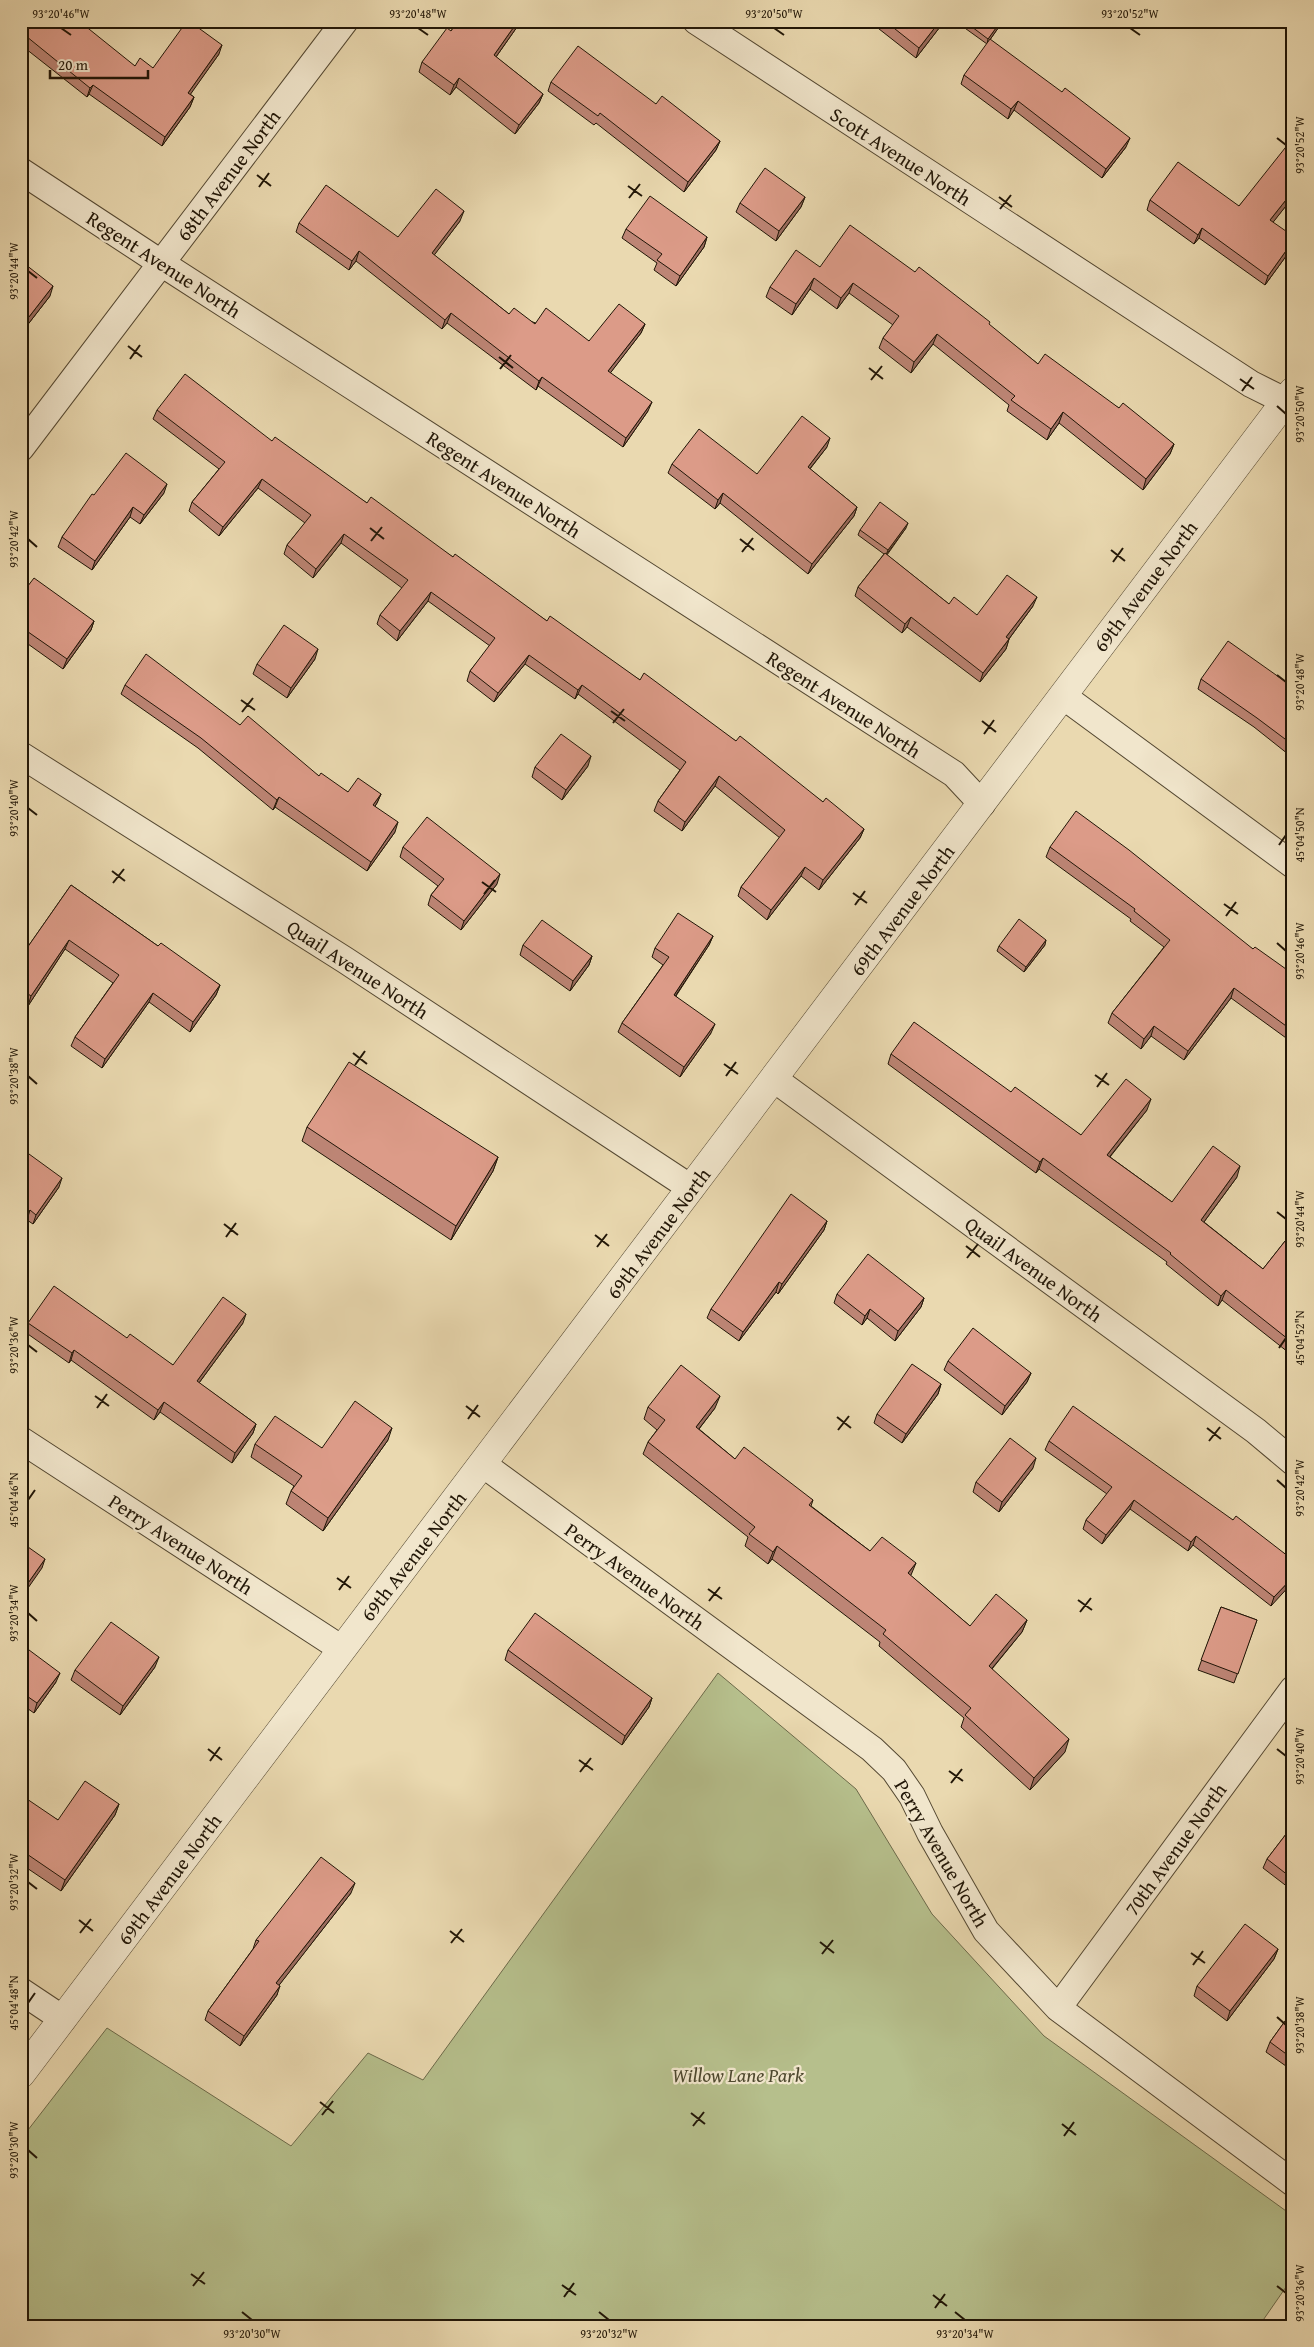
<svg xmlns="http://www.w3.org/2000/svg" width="1314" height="2347" font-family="'Gentium Book Plus',serif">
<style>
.green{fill:#b6bf8c;stroke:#6c6a4a}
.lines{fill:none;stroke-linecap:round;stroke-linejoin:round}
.minor-casing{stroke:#534731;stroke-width:28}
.tertiary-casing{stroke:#534731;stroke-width:29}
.minor{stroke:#f1e6cc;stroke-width:26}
.tertiary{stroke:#f1e6cc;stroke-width:28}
.wall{fill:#bd8575;stroke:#211607}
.shaded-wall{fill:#9a6c5f;stroke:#211607}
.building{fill:#dc9b88;stroke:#211607}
.ticks{fill:none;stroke:#211607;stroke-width:2}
.labels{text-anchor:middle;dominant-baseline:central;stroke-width:4.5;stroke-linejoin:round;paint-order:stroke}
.street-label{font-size:20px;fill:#211607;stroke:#f1e6cc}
.park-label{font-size:20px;font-style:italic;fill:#4e492f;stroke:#f1e6cc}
.neatline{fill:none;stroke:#211607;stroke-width:2}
.ticks-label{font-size:12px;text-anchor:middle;fill:#211607}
</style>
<rect width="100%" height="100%" fill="#ead9b0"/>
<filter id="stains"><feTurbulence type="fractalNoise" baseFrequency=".004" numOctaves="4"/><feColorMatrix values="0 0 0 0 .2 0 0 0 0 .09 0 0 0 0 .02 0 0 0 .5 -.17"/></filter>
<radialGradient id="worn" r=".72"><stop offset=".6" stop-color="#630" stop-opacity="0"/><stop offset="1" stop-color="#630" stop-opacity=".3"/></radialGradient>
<path class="green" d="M718 1673 856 1789 932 1914 1044 2036 1293 2216V2277L1259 2326H21V2139L107 2028 291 2146 368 2053 423 2080Z"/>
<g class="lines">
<defs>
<path id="minor" d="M696 21 1251 384 1285 401
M21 171 161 263 954 774 982 804
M21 448 345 21
M1063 696 1293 865
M21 755 345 960 691 1188
M774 1079 1256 1431 1293 1462
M21 1440 342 1649
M484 1465 872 1749 894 1770 912 1796 930 1833 986 1931 1058 2008 1293 2183
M21 1991 63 2019
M1058 2008 1293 1689"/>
<path id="tertiary" d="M21 2074 1293 391"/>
</defs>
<use href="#minor" class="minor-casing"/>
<use href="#tertiary" class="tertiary-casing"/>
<use href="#minor" class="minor"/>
<use href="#tertiary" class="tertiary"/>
</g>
<path class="wall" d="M21 21 135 66 153 68 219 54 190 94 194 97 190 107 162 146 89 94 87 97 21 45Z
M458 21H519L517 27 496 57 543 94 539 103 515 134 456 87 450 95 419 72 422 62 451 31Z
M876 21H943V23L916 58 874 25Z
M963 21H1003L987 44 962 26Z
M964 75 1126 147 1102 178 1014 110 1008 119 961 84Z
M551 82 656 104 720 141 716 150 684 192 596 123 594 125 548 91Z
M1293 146V197L1273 222 1292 248 1265 285 1199 238 1194 244 1147 210 1150 200 1239 206Z
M805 197 801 207 776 241 736 212 740 203Z
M460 221 434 255 509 314 589 341 645 324 641 333 610 373 648 411 623 447 538 386 536 390 447 323 442 329 356 261 349 270 296 232 299 223 398 237Z
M626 229 707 237 704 247 676 286 654 270 657 263 622 238Z
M21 261 50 296 22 332 21 331Z
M820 267 915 272 989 325 1038 364 1119 408 1174 444 1170 454 1143 490 1059 423 1047 440 1007 411 1009 405 933 344 911 373 879 348 883 338 893 325 849 293 837 309 810 289 792 315 766 297 770 287Z
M157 410 272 441 367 503 453 557 547 621 736 741 823 802 864 829 860 838 819 890 801 876 767 920 738 896 741 887 780 838 715 786 682 831 654 811 658 801 680 770 578 694 575 699 525 664 494 702 467 681 470 671 490 646 428 601 397 641 377 624 380 615 402 588 341 543 313 578 284 554 287 545 305 523 258 488 219 536 189 511 192 502 219 469 153 419Z
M827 447 810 469 857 507 854 516 808 574 720 503 715 509 668 473 672 464 757 474Z
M164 493 140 524 130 517 92 570 58 547 62 537 94 495Z
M906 528 887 555 949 604 977 615 1033 606 1009 639 1006 649 980 682 907 627 902 633 855 596 858 587 884 554 858 535 860 530Z
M21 595 94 621 91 630 63 669 21 639Z
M315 659 287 698 253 674 257 664Z
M1201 679 1293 687V758L1254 727 1198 689Z
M125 685 240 725 319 776 348 792 381 794 377 803 375 806 395 832 367 871 275 807 273 810 198 748 121 694Z
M588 766 562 800 532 777 535 767Z
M403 847 497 884 461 930 428 905 431 895 438 886 400 857Z
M1050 847 1253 949 1293 974V1043L1231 998 1184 1060 1151 1036 1141 1049 1108 1023 1112 1013 1164 947 1130 921 1131 919 1046 857Z
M71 885 158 946 220 985 216 995 190 1032 149 1002 102 1068 71 1046 75 1037 113 983 65 949 28 1006 21 1001V944L27 948Z
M713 936 709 945 676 996 711 1033 680 1077 618 1032 622 1023 663 965 652 957 655 948Z
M523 945 592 956 589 965 570 991 520 955Z
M1045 945 1024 972 997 951 999 946Z
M891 1054 1011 1092 1081 1135 1147 1110 1110 1157 1172 1202 1237 1177 1204 1222 1263 1269 1293 1231V1356L1222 1300 1218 1306 1166 1264 1167 1262 1039 1169 1036 1173 888 1064Z
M307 1127 498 1157 493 1171 451 1240 302 1141Z
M21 1165 59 1187 33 1224 27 1220 21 1228Z
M827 1221 824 1230 778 1294 776 1292 739 1341 707 1318 711 1309Z
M837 1294 924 1298 921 1307 895 1341 867 1318 862 1325 834 1303Z
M28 1323 127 1338 173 1365 243 1323 199 1383 256 1424 253 1433 232 1463 160 1412 154 1420 71 1360 69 1363 25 1332Z
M948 1361 1031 1373 1027 1382 1002 1415 944 1370Z
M941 1384 938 1394 902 1443 874 1423 877 1414Z
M648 1407 715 1408 699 1429 735 1459 813 1500 811 1506 870 1551 911 1576 970 1626 1027 1620 1022 1632 992 1669 1065 1752 1030 1790 961 1727 964 1718 879 1646 880 1642 772 1559 768 1564 745 1546 748 1537 643 1454 648 1442 657 1430 644 1419Z
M388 1440 323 1531 286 1504 291 1491 294 1486 251 1457 255 1444 322 1448Z
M1049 1441 1233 1520 1293 1560 1271 1606 1193 1545 1188 1551 1130 1509 1102 1544 1083 1529 1086 1520 1107 1494 1045 1450Z
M1033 1468 999 1512 973 1492 976 1482Z
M1221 1607 1257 1620 1234 1683 1198 1670Z
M21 1644 56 1682 34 1713 21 1704Z
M508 1650 652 1698 649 1707 622 1745 505 1660Z
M155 1667 120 1715 71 1680 75 1670Z
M21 1798 58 1820 119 1804 115 1815 61 1891 21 1864Z
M1293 1825V1891L1263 1868 1267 1859Z
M351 1893 279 1985 277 1995 240 2046 205 2020 208 2011 253 1949 256 1940Z
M1278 1949 1274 1959 1227 2021 1194 1996 1197 1986Z
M1293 2010V2071L1266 2052 1270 2042Z"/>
<path class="shaded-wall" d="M518 21H519L517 27 491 64 494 55Z
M940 21H943V23L916 58 919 48Z
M1001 21H1003L987 44 988 39Z
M222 45 219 54 185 102 188 93Z
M459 78 456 87 450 95 454 85Z
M93 85 89 94 87 97 90 88Z
M543 94 539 103 515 134 519 125Z
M194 97 190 107 162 146 165 137Z
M1018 101 1014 110 1008 119 1011 109Z
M1130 138 1126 147 1102 178 1106 169Z
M720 141 716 150 684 192 688 182Z
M1293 191V197L1267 230 1270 220Z
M805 197 801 207 776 241 779 231Z
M464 211 460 221 429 262 432 253Z
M1202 228 1199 238 1194 244 1198 235Z
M707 237 704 247 676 286 680 276Z
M1293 241 1292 248 1265 285 1268 276Z
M359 251 356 261 349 270 352 261Z
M814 278 810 289 792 315 796 304Z
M853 283 849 293 837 309 841 298Z
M53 286 50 296 22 332 25 322Z
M451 313 447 323 442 329 445 320Z
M645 324 641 333 605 380 608 371Z
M937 334 933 344 911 373 914 362Z
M542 377 538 386 536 390 539 381Z
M652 402 648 411 623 447 626 438Z
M1063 412 1059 423 1047 440 1051 429Z
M830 438 827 447 804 476 808 467Z
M1174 444 1170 454 1143 490 1146 479Z
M262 479 258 488 219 536 223 527Z
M167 484 164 493 140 524 144 515Z
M723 493 720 503 715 509 718 500Z
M133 507 130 517 92 570 95 561Z
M857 507 854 516 808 574 812 564Z
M908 523 906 528 886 555 888 550Z
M344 534 341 543 313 578 316 569Z
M431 592 428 601 397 641 400 631Z
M1037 597 1033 606 1003 647 1006 637Z
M911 617 907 627 902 633 905 624Z
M94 621 91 630 63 669 67 659Z
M1009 639 1006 649 980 682 983 673Z
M318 649 315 659 287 698 291 688Z
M529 655 525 664 494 702 498 693Z
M582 685 578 694 575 699 578 690Z
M591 756 588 766 562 800 566 790Z
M719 776 715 786 682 831 685 822Z
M381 794 377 803 370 814 373 805Z
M279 797 275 807 273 810 277 800Z
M398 822 395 832 367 871 371 862Z
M864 829 860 838 819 890 823 880Z
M26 860 23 869 21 871V867Z
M805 867 801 876 767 920 771 910Z
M500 874 497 884 461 930 464 921Z
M713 936 709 945 670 1004 674 995Z
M69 940 65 949 28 1006 31 996Z
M1046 940 1045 945 1024 972 1026 967Z
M592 956 589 965 570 991 573 981Z
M220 985 216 995 190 1032 193 1022Z
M1234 988 1231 998 1184 1060 1188 1051Z
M153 993 149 1002 102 1068 105 1059Z
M715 1024 711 1033 680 1077 684 1067Z
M1154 1026 1151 1036 1141 1049 1144 1039Z
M1151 1099 1147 1110 1103 1165 1107 1155Z
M498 1157 493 1171 451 1240 456 1226Z
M1043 1158 1039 1169 1036 1173 1040 1162Z
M1240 1166 1237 1177 1198 1230 1201 1220Z
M62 1178 59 1187 33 1224 36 1215Z
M30 1210 27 1220 21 1228V1223Z
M827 1221 824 1230 778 1294 782 1284Z
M779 1282 776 1292 739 1341 743 1332Z
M1226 1290 1222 1300 1218 1306 1221 1296Z
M924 1298 921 1307 895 1341 898 1331Z
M870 1309 867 1318 862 1325 865 1316Z
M246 1314 243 1323 193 1391 197 1381Z
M74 1350 71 1360 69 1363 72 1353Z
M1031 1373 1027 1382 1002 1415 1005 1406Z
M941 1384 938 1394 902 1443 906 1434Z
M720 1396 715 1408 691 1439 696 1427Z
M164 1402 160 1412 154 1420 158 1410Z
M256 1424 253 1433 232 1463 235 1453Z
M392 1428 388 1440 323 1531 328 1518Z
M1036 1458 1033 1468 999 1512 1002 1502Z
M1134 1500 1130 1509 1102 1544 1106 1535Z
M1196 1536 1193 1545 1188 1551 1191 1542Z
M777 1546 772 1559 768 1564 773 1552Z
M45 1559 42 1568 21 1598V1593Z
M916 1563 911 1575 903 1585 908 1573Z
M1293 1577V1582L1271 1606 1274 1597Z
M1027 1620 1022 1632 984 1678 989 1666Z
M159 1657 155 1667 120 1715 123 1706Z
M60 1673 56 1682 34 1713 37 1703Z
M652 1698 649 1707 622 1745 625 1736Z
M1069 1739 1065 1752 1030 1790 1034 1778Z
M119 1804 115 1815 61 1891 65 1880Z
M355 1883 351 1893 273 1993 276 1983Z
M1278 1949 1274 1959 1227 2021 1230 2011Z
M280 1986 277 1995 240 2046 244 2036Z"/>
<path class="building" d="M21 21H79L135 66 140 58 153 68 187 21H189L222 45 188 93 194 97 165 137 93 85 90 88 21 32Z
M458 21H518L494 55 543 94 519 125 459 78 454 85 422 62 447 28 451 31Z
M885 21H940L919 48Z
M964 21H1001L988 39Z
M990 39 1062 92 1065 88 1130 138 1106 169 1018 101 1011 109 964 75Z
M578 46 656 104 662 96 720 141 688 182 600 113 598 116 551 82Z
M1289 143 1293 146V191L1270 220 1293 236V241L1268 276 1202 228 1198 235 1150 200 1178 162 1239 206Z
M765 168 805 197 779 231 740 203Z
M326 185 398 237 436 189 464 211 432 253 509 314 514 308 535 324 546 308 589 341 619 304 645 324 608 371 652 402 626 438 542 377 539 381 451 313 445 320 359 251 352 261 299 223Z
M650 196 707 237 680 276 657 260 662 254 626 229Z
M850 225 915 272 919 267 990 322 989 324 1038 364 1045 354 1119 408 1123 403 1174 444 1146 479 1063 412 1051 429 1011 400 1015 396 937 334 914 362 883 338 899 316 853 283 841 298 814 278 796 304 770 287 796 250 820 267Z
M21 261 53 286 25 322 21 319Z
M185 374 272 441 275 437 367 503 371 497 453 557 455 554 547 621 550 616 640 680 644 673 736 741 740 736 823 802 826 798 864 829 823 880 805 867 771 910 741 887 785 830 719 776 685 822 658 801 686 762 582 685 578 690 529 655 498 693 470 671 495 638 431 592 400 631 380 615 408 580 344 534 316 569 287 545 311 515 262 479 223 527 192 502 225 462 157 410Z
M802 416 830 438 808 467 857 507 812 564 723 493 718 500 672 464 699 429 757 474Z
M126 453 167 484 144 515 133 507 95 561 62 537 92 494 94 495Z
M880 502 908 523 888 550 860 530Z
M885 553 949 604 954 597 977 615 1007 575 1037 597 1006 637 1009 639 983 673 911 617 905 624 858 587Z
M34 578 94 621 67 659 21 627V595Z
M284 625 318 649 291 688 257 664Z
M1228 641 1293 687V745L1257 718 1201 679Z
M146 654 240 725 248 716 319 776 321 773 348 792 358 778 381 794 373 805 398 822 371 862 279 797 277 800 201 738 125 685Z
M561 734 591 756 566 790 535 767Z
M1076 811 1129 850 1253 949 1255 947 1293 974V1031L1234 988 1188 1051 1154 1026 1144 1039 1112 1013 1170 940 1134 911 1135 909 1050 847Z
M427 817 500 874 464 921 431 895 444 879 403 847Z
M21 856 26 860 21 867Z
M71 885 158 946 161 943 220 985 193 1022 153 993 105 1059 75 1037 119 975 69 940 31 996 21 989V944L27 948Z
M678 913 713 936 674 995 715 1024 684 1067 622 1023 669 957 655 948Z
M1019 919 1046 940 1026 967 999 946Z
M542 920 592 956 573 981 523 945Z
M914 1022 1011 1092 1015 1087 1081 1135 1126 1079 1151 1099 1107 1155 1172 1202 1213 1146 1240 1166 1201 1220 1263 1269 1293 1231V1343L1226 1290 1221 1296 1170 1254 1171 1253 1043 1158 1040 1162 891 1054Z
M349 1062 498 1157 456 1226 307 1127Z
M29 1154 62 1178 36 1215 30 1210 21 1223V1165Z
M791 1194 827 1221 782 1284 779 1282 743 1332 711 1309Z
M868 1254 924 1298 898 1331 870 1309 865 1316 837 1294Z
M54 1286 127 1338 130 1334 173 1365 223 1297 246 1314 197 1381 256 1424 235 1453 164 1402 158 1410 74 1350 72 1353 28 1323Z
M973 1328 1031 1373 1005 1406 948 1361Z
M912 1364 941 1384 906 1434 877 1414Z
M681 1365 720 1396 696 1427 735 1459 744 1447 813 1500 809 1505 870 1551 882 1537 916 1563 908 1573 970 1626 996 1594 1027 1620 989 1666 1069 1739 1034 1778 965 1715 971 1708 883 1634 886 1630 777 1546 773 1552 749 1534 755 1527 648 1442 665 1420 648 1407Z
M355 1401 392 1428 328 1518 291 1491 302 1476 255 1444 275 1416 322 1448Z
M1073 1406 1233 1520 1236 1516 1293 1560V1577L1274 1597 1196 1536 1191 1542 1134 1500 1106 1535 1086 1520 1112 1487 1049 1441Z
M1010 1438 1036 1458 1002 1502 976 1482Z
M21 1542 45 1559 21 1593Z
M1221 1607 1257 1620 1238 1674 1201 1660Z
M535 1613 652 1698 625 1736 508 1650Z
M111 1622 159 1657 123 1706 75 1670Z
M21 1644 60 1673 37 1703 21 1692Z
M85 1781 119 1804 65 1880 21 1850V1798L26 1801 27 1799 58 1820Z
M1293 1825V1879L1267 1859Z
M321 1857 355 1883 276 1983 280 1986 244 2036 208 2011 259 1941 256 1940Z
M1245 1924 1278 1949 1230 2011 1197 1986Z
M1293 2010V2059L1270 2042Z"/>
<path class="ticks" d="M61 28 71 35M418 28 428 35M774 28 784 35M1130 28 1140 35M1277 138 1286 145M257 175 271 186M628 186 642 196M259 187 269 173M999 197 1012 207M629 198 640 184M1000 209 1011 195M28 271 37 278M128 346 142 357M499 357 513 368M130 359 140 345M869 368 883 379M500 369 511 355M1240 379 1254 389M871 380 882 366M1242 391 1252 377M1277 406 1286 414M370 528 384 539M28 539 37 547M740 539 754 550M371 541 382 527M1111 550 1125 561M742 552 753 538M1113 562 1123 548M1277 675 1286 682M241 700 255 710M611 711 625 721M242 712 253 698M982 721 996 732M613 723 624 709M984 734 994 720M28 808 37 815M1279 845 1286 835M112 871 125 881M482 882 496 892M113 883 124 869M853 893 867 903M484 894 495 880M1224 904 1238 914M855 905 865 891M1226 916 1236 902M1277 943 1286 951M353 1053 367 1064M724 1064 738 1074M355 1065 365 1051M1095 1075 1109 1085M28 1076 37 1084M726 1076 736 1062M1097 1087 1107 1073M1277 1212 1286 1219M224 1224 238 1235M595 1235 609 1246M226 1237 236 1223M966 1246 980 1257M597 1247 607 1234M967 1258 978 1244M28 1345 37 1352M1279 1348 1286 1338M95 1396 109 1406M466 1406 480 1417M97 1408 107 1394M837 1417 851 1428M468 1419 478 1405M1207 1428 1221 1439M838 1430 849 1416M1209 1441 1220 1427M1277 1480 1286 1488M28 1500 35 1490M337 1578 351 1588M708 1589 722 1599M339 1590 349 1576M1078 1600 1092 1610M709 1601 720 1587M1080 1612 1091 1598M28 1613 37 1621M208 1749 222 1760M1277 1749 1286 1756M579 1760 593 1770M210 1761 220 1747M949 1771 963 1781M580 1772 591 1758M951 1783 962 1769M28 1882 37 1889M79 1920 93 1931M450 1931 464 1942M80 1933 91 1919M820 1942 834 1953M451 1943 462 1929M1191 1953 1205 1963M822 1954 833 1940M1193 1965 1203 1951M28 2003 35 1993M1277 2017 1286 2025M320 2102 334 2113M691 2113 705 2124M322 2115 333 2101M1062 2124 1076 2135M693 2126 704 2112M1064 2136 1074 2122M28 2150 37 2158M191 2274 205 2284M562 2285 576 2295M193 2286 204 2272M1277 2286 1286 2293M933 2295 947 2306M564 2297 574 2283M935 2308 945 2294M242 2312 252 2320M599 2312 609 2320M955 2312 965 2320"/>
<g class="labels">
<g class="street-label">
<text transform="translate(901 156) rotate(33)">Scott Avenue North</text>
<text transform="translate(228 175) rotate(-53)">68th Avenue North</text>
<text transform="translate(164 264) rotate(33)">Regent Avenue North</text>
<text transform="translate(504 484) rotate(33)">Regent Avenue North</text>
<text transform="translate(1145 586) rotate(-53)">69th Avenue North</text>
<text transform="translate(844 704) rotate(33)">Regent Avenue North</text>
<text transform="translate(902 910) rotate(-53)">69th Avenue North</text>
<text transform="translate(358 969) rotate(33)">Quail Avenue North</text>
<text transform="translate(658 1233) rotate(-53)">69th Avenue North</text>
<text transform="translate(1034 1269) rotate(36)">Quail Avenue North</text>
<text transform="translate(181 1544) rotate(33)">Perry Avenue North</text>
<text transform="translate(413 1556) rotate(-52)">69th Avenue North</text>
<text transform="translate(635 1576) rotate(36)">Perry Avenue North</text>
<text transform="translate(1175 1849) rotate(-54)">70th Avenue North</text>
<text transform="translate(942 1853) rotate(60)">Perry Avenue North</text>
<text transform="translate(169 1879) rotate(-53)">69th Avenue North</text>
</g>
<g class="park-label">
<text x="738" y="2074">Willow Lane Park</text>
</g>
</g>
<rect width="1314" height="2347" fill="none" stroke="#ead9b0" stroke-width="55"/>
<path d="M50 70v8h98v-8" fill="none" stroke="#211607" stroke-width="2.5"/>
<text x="58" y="70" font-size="15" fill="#211607" stroke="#f1e6cc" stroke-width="4" paint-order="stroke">20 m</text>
<rect x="28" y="28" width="1258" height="2292" class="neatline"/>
<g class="ticks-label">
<text x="61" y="18">93°20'46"W</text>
<text x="418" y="18">93°20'48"W</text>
<text x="774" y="18">93°20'50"W</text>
<text x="1130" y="18">93°20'52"W</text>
<text transform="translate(1300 145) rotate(-90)" y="4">93°20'52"W</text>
<text transform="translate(14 271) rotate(-90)" y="4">93°20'44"W</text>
<text transform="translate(1300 414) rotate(-90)" y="4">93°20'50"W</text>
<text transform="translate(14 539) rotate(-90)" y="4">93°20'42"W</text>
<text transform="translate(1300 682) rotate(-90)" y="4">93°20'48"W</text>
<text transform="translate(14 808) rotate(-90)" y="4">93°20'40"W</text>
<text transform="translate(1300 835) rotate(-90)" y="4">45°04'50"N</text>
<text transform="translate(1300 951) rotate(-90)" y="4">93°20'46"W</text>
<text transform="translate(14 1076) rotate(-90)" y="4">93°20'38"W</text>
<text transform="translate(1300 1219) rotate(-90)" y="4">93°20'44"W</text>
<text transform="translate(1300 1338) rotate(-90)" y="4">45°04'52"N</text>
<text transform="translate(14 1345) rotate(-90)" y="4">93°20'36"W</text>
<text transform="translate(1300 1488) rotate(-90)" y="4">93°20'42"W</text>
<text transform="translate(14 1500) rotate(-90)" y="4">45°04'46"N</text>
<text transform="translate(14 1613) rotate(-90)" y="4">93°20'34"W</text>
<text transform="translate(1300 1756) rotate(-90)" y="4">93°20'40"W</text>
<text transform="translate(14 1882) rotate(-90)" y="4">93°20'32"W</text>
<text transform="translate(14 2003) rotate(-90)" y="4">45°04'48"N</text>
<text transform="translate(1300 2025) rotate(-90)" y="4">93°20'38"W</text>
<text transform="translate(14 2150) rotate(-90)" y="4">93°20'30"W</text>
<text transform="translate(1300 2293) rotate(-90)" y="4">93°20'36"W</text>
<text x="252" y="2338">93°20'30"W</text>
<text x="609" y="2338">93°20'32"W</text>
<text x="965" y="2338">93°20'34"W</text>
</g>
<rect width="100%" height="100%" filter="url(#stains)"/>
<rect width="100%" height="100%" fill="url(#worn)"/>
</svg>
